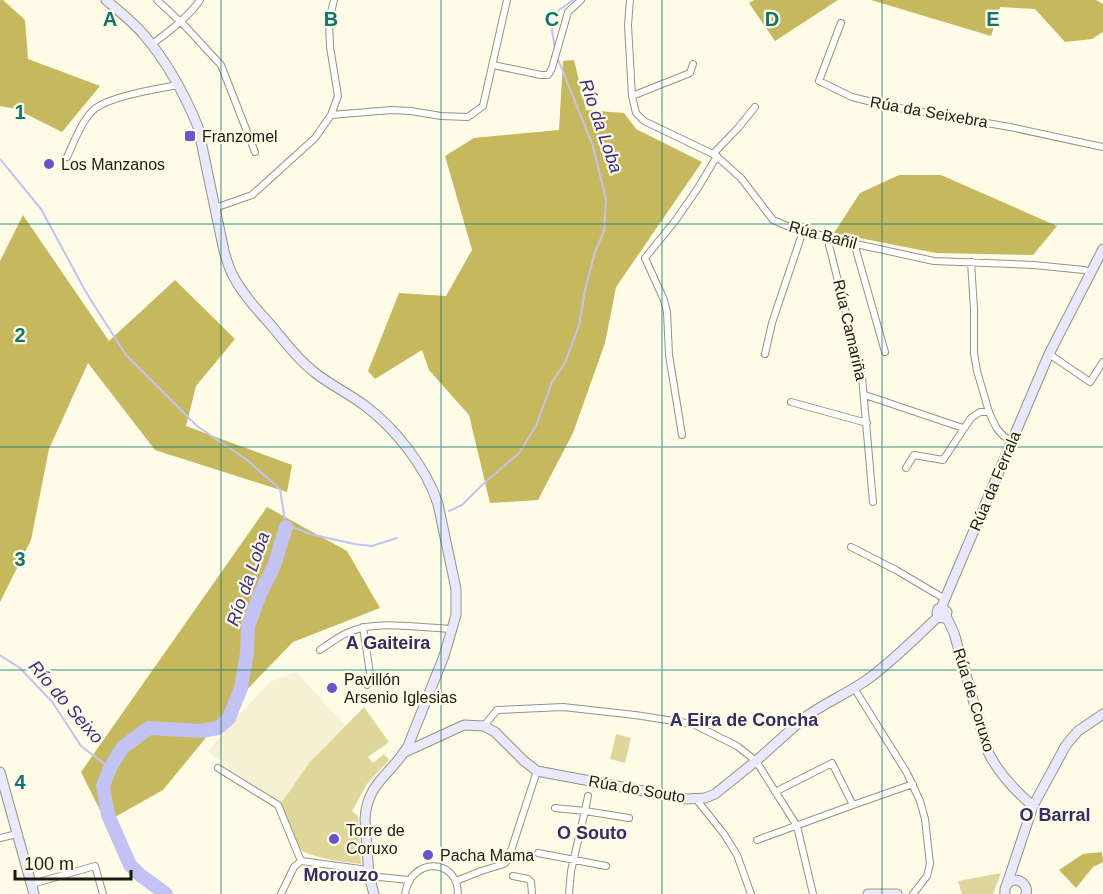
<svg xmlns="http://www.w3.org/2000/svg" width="1103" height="894" font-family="Arial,sans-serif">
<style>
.built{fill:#f5f1d5}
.green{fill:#dfd69a}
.forest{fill:#c6b85c}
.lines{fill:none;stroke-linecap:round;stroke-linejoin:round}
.stream{stroke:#c3c2f4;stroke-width:2}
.river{stroke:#c3c2f4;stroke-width:14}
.street-casing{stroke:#959381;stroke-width:8}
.secondary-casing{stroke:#959381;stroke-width:11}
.street{stroke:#fff;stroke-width:6}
.secondary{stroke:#e9e8fe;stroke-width:9}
.grid{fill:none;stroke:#0f766e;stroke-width:1.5;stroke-opacity:0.55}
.poi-dot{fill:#6754ce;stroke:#fefbe7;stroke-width:2}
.labels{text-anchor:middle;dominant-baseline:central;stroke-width:4.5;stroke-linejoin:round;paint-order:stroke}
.street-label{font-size:16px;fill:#1c1b14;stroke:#fefbe7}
.poi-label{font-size:16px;fill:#1c1b14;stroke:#fefbe7;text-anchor:start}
.water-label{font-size:18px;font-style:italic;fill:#3c2b86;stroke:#fefbe7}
.neighbourhood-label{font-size:18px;font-weight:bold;fill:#342d68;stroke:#fefbe7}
.grid-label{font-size:20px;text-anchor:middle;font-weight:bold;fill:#0f766e;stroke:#fefbe7;stroke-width:4.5;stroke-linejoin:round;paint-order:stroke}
</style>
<rect width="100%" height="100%" fill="#fefbe7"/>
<path class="built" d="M296 672 345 725 309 763 280 805 208 752 236 718 270 682Z"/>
<path class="green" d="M364 707 389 742 368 757 373 763 384 754 389 760 367 784 352 811 358 816 361 864C346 862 304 858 296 845 289 834 287 817 280 805L309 763Z
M616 734 631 738 625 763 610 759Z
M1001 873 993 894H962L958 881Z"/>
<path class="forest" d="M0 0H3L25 20 28 59 100 86 62 132 16 109 0 106Z
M754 0H838L775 41 749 3Z
M871 0H1096L1103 4V32L1092 39 1065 42 1035 9 1000 7 991 36Z
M574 60 586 110 624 113 636 129 702 162 616 287 605 343 573 433 538 500 490 503 469 415 429 370 422 350 375 379 368 371 399 293 446 296 472 250 445 156 474 138 559 130 563 61Z
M899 175H941L1057 226 1033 255 936 253 834 233 860 193Z
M23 215 109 341 175 280 235 339 196 386 186 426 292 465 287 492 155 450 88 363 49 449 31 540 0 602V261Z
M267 507 347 551 380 608 293 642 236 701 163 790 106 822 81 772Z
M1102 852 1103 862 1093 867 1076 888 1059 870 1083 854Z"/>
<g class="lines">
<path class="stream" d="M555 49 552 30 559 10 573 0
M0 159 41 209 87 294 126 355 197 426 247 460 280 489 286 527H293L310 534 354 544 372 546 397 538
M449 511 462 505 482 485 519 453 536 426 552 382 565 363 579 325 585 290 595 252 604 231 606 200 593 146 557 57
M0 655 20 668 53 703 81 746 110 768"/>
<path class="river" d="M166 894 140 875 130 865 108 815 103 786 110 768 123 747 149 728 201 731 218 728 229 718 241 688 247 653 248 626 260 594 274 566 286 527"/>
<defs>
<path id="street" d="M157 0 185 26 221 65 255 152
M630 0 628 25 632 96 636 113 644 121 715 155 741 178 773 220 792 228 856 244 934 261 1034 265 1084 270 1091 273
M841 23 819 81 852 97 888 106 1010 127 1103 147
M151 45C169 31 187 19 200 0
M493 65 541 75H548L552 68 568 12 581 0
M632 96 690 73 693 64
M331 115 391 110 411 111 441 116 468 117 483 106 507 0
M713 154 738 128 755 107
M67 157C74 142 83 117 96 108 112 96 157 89 178 85
M215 208 252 195 315 138 331 115 338 96 330 47 329 21 334 0
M829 238V245L862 377 873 502
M856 244V250L885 352
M971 262 974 309V353L977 371 989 412
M765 354 772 323 803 231
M1049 354 1090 382 1103 362
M865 395 963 428
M791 402 867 423
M682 435 669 355 667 312 664 300 645 258 675 221 698 188 717 156
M906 468 914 455 943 460 971 418 980 412H989C994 424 999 436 1012 441
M851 547 896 570 945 599
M363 627 371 680 367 685
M320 650C333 641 346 631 362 628 387 622 427 628 453 629
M854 688 907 773 920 801 925 819 930 864 927 876 913 894
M484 726 497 710 563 707 635 715 693 724 737 746 756 761 797 826 813 894
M218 768 278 805 301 861
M696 799 724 834 737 855 751 894
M853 805 913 784
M555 808 585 811 588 796
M0 838 17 834
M757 840 853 805 832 763 775 792
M538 853 606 866
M301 861 368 870
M369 876 409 880
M513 876 528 879 531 882 532 894
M456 881 481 871 504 864 508 860 537 771
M32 884 95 866 103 894
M281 894 294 867 301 861
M405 894C411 856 458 858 458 894
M569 894 571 871 585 811 629 818"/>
<path id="secondary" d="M106 0C119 11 133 22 144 35 167 62 185 95 198 127L224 251C227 262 230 272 236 281 245 297 258 311 270 324 285 342 299 361 318 375 333 386 349 394 364 405 395 428 426 467 438 504L456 589V615L444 656 408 746C392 774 367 782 365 819L369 876 374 894
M941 608 1049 354 1103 249
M946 616 943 618 938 617 937 613 938 609 943 608 947 612 946 616 954 633 988 752C999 774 1014 790 1033 806
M403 753 464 725 484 726 495 732 524 761 537 771 686 799 705 798 715 794 756 761 804 718C824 703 847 694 868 679 893 661 915 638 938 617
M0 772 34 894
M1007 884 1033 806 1066 745 1078 731 1103 714
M868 894H897
M1005 894C1004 887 1007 882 1014 880 1022 880 1028 886 1026 894"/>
</defs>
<use href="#street" class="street-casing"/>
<use href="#secondary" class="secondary-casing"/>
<use href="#street" class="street"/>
<use href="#secondary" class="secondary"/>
</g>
<path class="grid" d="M221 0V894M441 0V894M662 0V894M882 0V894M0 224H1103M0 447H1103M0 670H1103"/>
<g class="poi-dot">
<rect x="184" y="130" width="12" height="12" rx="3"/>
<circle cx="49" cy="164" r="6"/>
<circle cx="332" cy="688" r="6"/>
<circle cx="334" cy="839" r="6"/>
<circle cx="428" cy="855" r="6"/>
</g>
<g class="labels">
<g class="street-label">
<text transform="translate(929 112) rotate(10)">Rúa da Seixebra</text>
<text transform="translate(823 235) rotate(15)">Rúa Bañil</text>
<text transform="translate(850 330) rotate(77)">Rúa Camariña</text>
<text transform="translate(995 481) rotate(-67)">Rúa da Ferrala</text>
<text transform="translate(974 700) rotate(73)">Rúa de Coruxo</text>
<text transform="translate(637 789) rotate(10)">Rúa do Souto</text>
</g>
<g class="poi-label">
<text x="202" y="136">Franzomel</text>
<text x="61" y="164">Los Manzanos</text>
<text x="344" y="679">Pavillón<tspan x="344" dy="18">Arsenio Iglesias</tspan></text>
<text x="346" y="830">Torre de<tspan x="346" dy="18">Coruxo</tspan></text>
<text x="440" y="855">Pacha Mama</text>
</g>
<g class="water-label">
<text transform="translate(601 126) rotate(71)">Río da Loba</text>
<text transform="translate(248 579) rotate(-71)">Río da Loba</text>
<text transform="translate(66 702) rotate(49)">Río do Seixo</text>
</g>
<g class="neighbourhood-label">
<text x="388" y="643">A Gaiteira</text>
<text x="744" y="720">A Eira de Concha</text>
<text x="1055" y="815">O Barral</text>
<text x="592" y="833">O Souto</text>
<text x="341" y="875">Morouzo</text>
</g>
</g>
<g class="grid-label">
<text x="110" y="26">A</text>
<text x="331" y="26">B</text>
<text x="552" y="26">C</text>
<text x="772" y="26">D</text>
<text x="993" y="26">E</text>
<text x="20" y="119">1</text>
<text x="20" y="342">2</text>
<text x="20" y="566">3</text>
<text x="20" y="789">4</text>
</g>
<path d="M15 870v9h116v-9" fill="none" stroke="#1c1b14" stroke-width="3"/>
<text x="24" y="870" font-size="18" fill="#1c1b14" stroke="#fefbe7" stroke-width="4.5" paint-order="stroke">100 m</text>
</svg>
